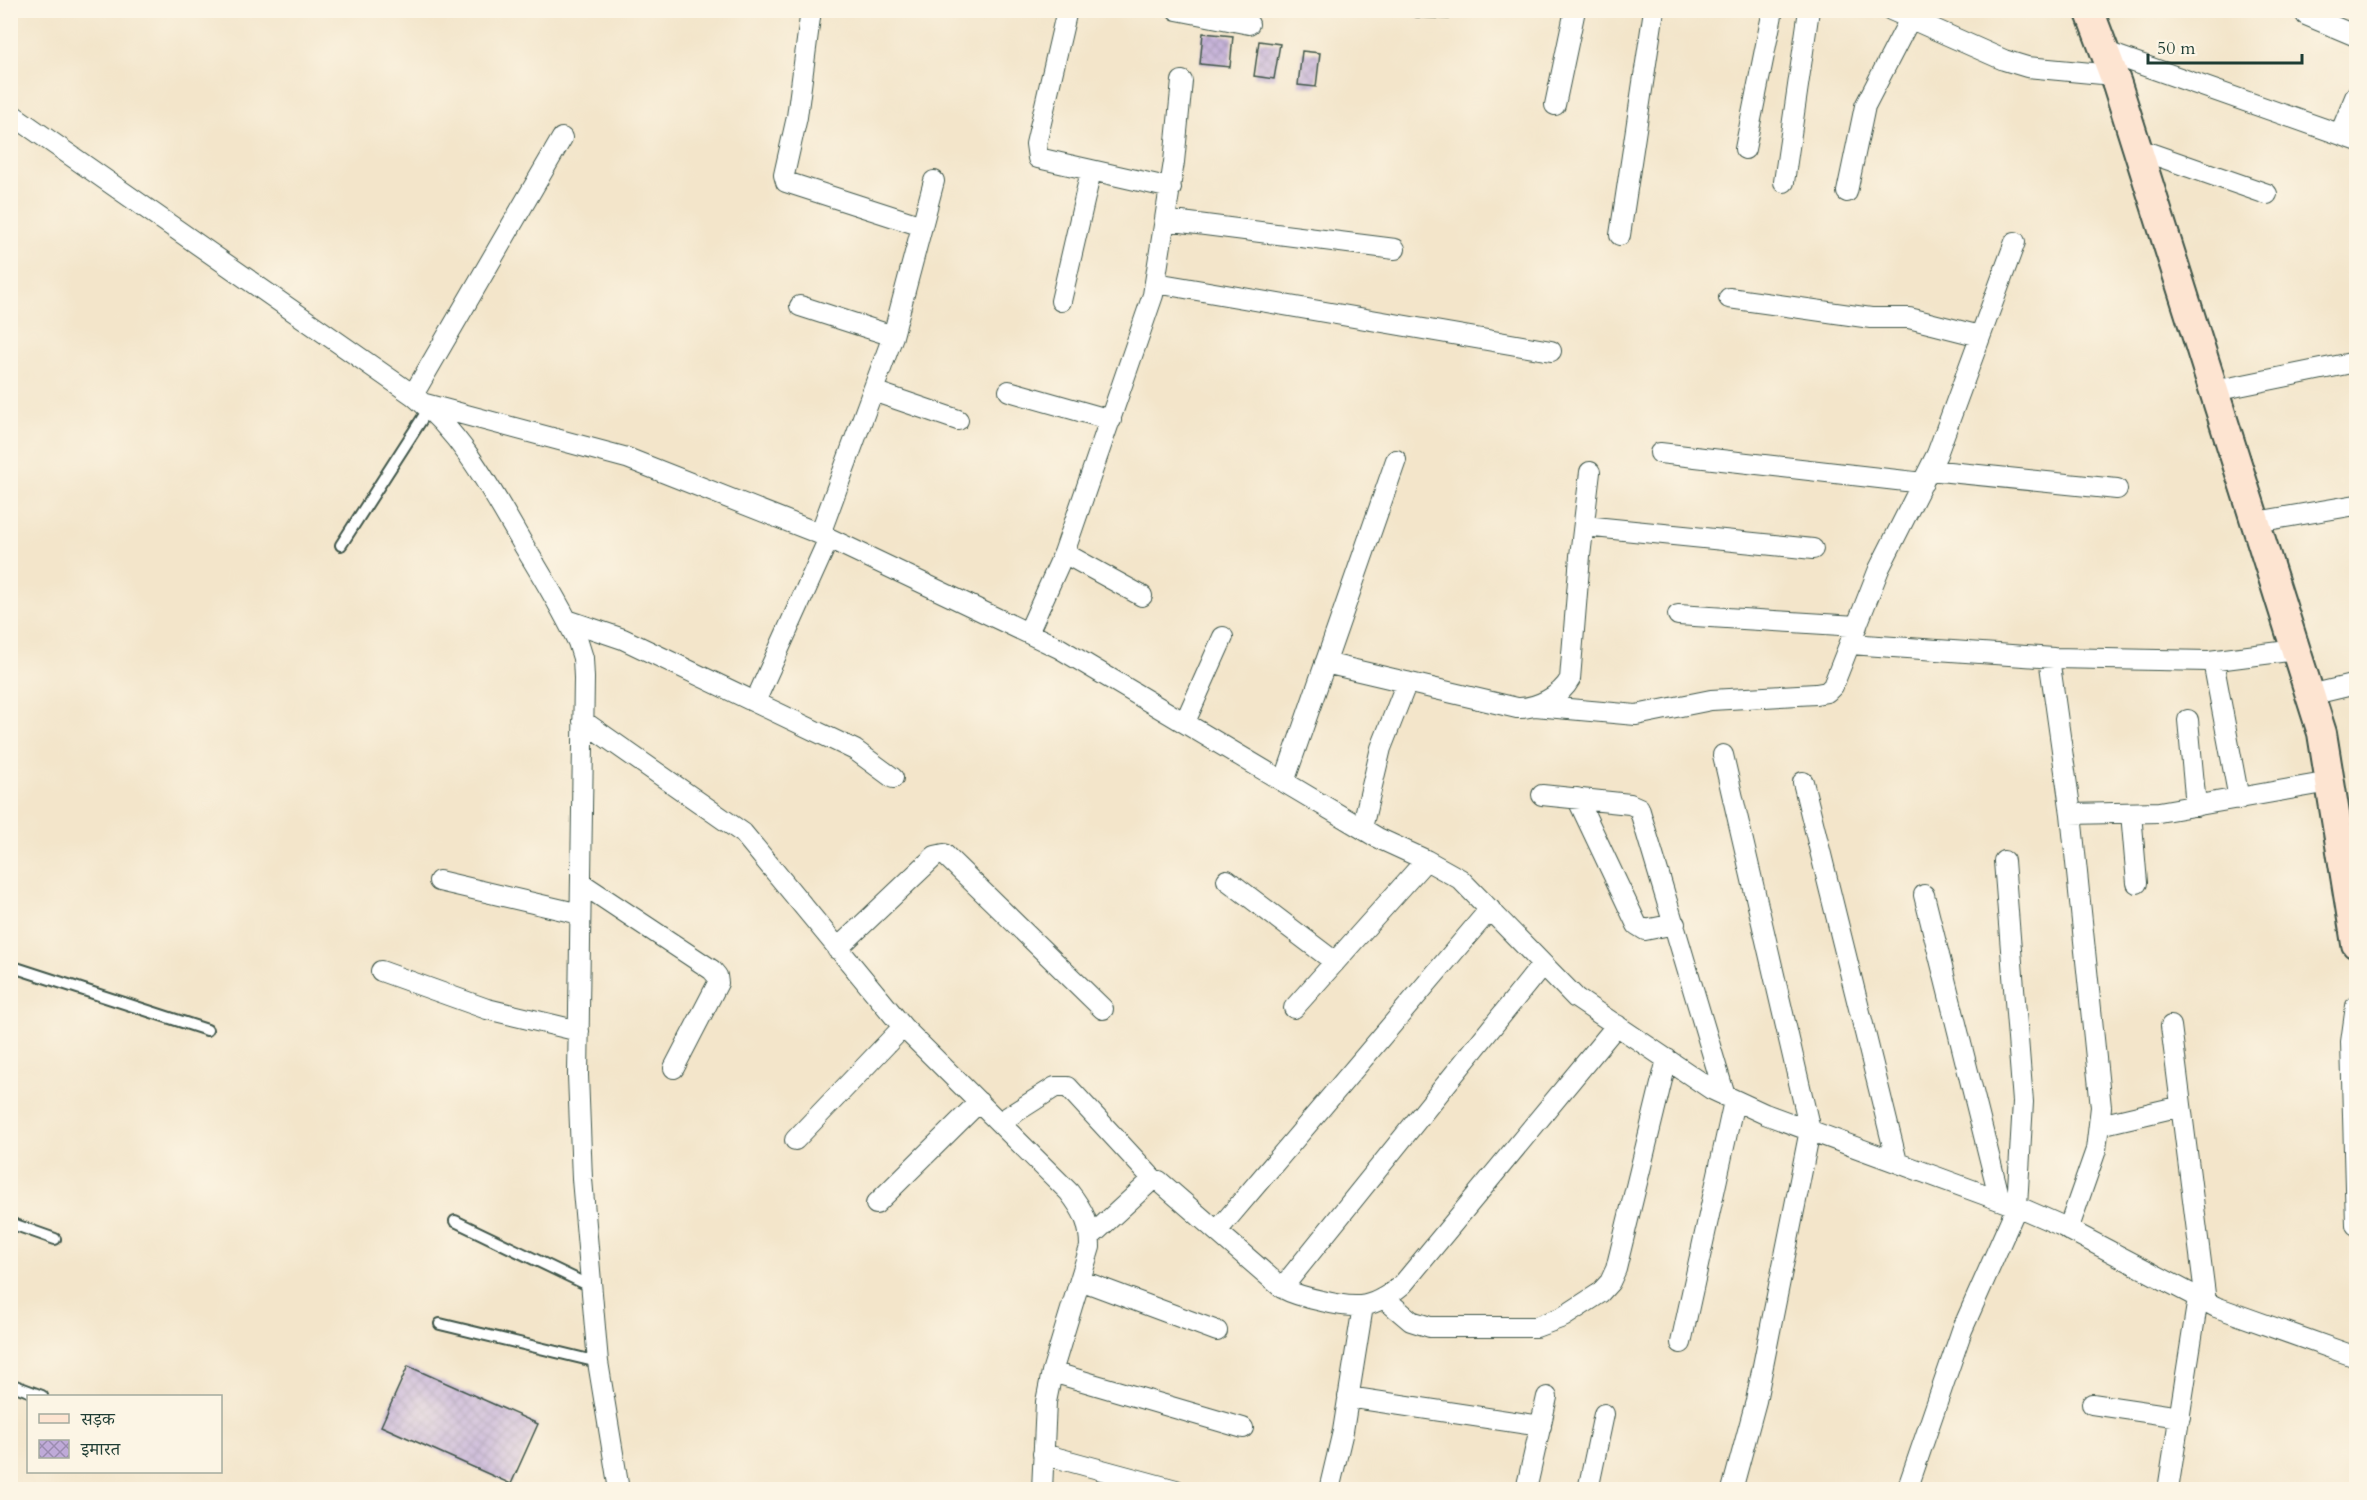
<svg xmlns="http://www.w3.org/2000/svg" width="2367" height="1500" font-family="Cardo,'Noto Serif Devanagari',serif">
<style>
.building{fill:url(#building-cross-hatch)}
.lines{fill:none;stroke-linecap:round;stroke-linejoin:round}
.lane-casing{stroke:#3f564a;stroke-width:14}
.street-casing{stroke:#3f564a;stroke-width:22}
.secondary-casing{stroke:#3f564a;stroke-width:32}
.lane{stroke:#fff;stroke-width:10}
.street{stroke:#fff;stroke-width:20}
.secondary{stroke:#fde4d1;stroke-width:28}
</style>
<defs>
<pattern id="building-cross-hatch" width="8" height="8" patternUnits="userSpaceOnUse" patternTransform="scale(1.5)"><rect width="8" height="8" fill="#bfaad8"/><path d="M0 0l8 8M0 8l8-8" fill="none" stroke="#9b8cb0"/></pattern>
</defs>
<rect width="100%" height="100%" fill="#fcf5e5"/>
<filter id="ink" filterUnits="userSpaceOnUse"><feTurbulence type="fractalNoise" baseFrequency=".0167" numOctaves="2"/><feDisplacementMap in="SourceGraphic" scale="12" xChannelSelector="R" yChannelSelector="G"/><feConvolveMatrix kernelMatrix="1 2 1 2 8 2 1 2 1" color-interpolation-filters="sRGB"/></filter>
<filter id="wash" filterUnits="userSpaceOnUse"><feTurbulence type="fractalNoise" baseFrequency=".008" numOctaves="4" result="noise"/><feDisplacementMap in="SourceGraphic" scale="24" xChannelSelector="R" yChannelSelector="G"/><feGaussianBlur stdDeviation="1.35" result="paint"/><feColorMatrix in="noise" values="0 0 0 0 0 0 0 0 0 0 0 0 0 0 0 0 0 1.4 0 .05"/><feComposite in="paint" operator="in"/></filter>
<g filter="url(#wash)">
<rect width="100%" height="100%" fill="#f3e5ca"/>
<g id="blocks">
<path class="building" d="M1417 10H1450L1449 19 1416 17Z
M1203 33 1233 36 1230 67 1200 64Z
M1259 41 1280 44 1274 79 1254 76Z
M1302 51 1320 53 1316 87 1298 85Z
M408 1366 538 1424 511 1484 381 1426Z"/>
</g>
</g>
<g filter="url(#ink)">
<use href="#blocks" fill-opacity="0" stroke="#3f564a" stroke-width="1.5"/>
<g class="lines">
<defs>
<path id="lane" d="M341 545 429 408
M10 966 207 1030
M455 1221 592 1287
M10 1223 55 1239
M440 1324 598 1362
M10 1384 42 1396"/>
<path id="street" d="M811 10 797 117 784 175 786 182 922 226
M1067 10 1036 144 1038 158 1171 188
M1177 10 1249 24
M1891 10 2004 60 2027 67 2113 75
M2306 15 2356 36
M2103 51 2356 140
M1555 105 1575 10
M10 113 413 395C463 435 492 491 524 546 543 577 562 609 578 642L583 658 584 678 578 1075 582 1179 598 1362 619 1490
M2340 134 2356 95
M1745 149 1773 10
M2138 149 2267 194
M1784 182 1809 10
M1847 192 1865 106 1910 19
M1166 220 1395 249
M1620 235 1654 10
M1156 283 1551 351
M1729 298 1871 318H1909L1980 336
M1061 301 1091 171
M800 306 893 336
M873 391 958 420
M1009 391 1111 420
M2214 391 2356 362
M413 395 562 138
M425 404 627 458 820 534 1059 648 1378 838 1426 860 1460 879 1576 998 1711 1089 1765 1114 2021 1208 2060 1225 2216 1307 2356 1357
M1660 453 1923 483
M1929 470 2117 489
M2256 522 2356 505
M1584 526 1813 549
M820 534 893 336 934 181
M1064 553 1142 596
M1678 615 1857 626
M567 620 623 639 855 750 893 778
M1028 633 1064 553 1153 295 1174 162 1182 81
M1850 644 2054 658 2209 661 2296 650
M2049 658 2071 814 2101 1107 2096 1150 2068 1230
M2213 661 2239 799
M1325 663 1517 708C1536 709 1561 696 1570 679L1580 556 1590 472
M2310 695 2356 684
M755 702 829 538
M1535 706 1636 715 1711 700 1816 694 1827 692 1833 686 1879 569 1937 454 2015 242
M2188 720 2196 806
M583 721 743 833 903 1027 1069 1192C1083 1210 1090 1223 1090 1247L1052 1372 1046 1402 1042 1490
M1185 722 1223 637
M1723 755 1810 1130 1756 1401 1732 1490
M1284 782 1396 460
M1803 782 1897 1162
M1542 795 1630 804 1639 808 1725 1096
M1577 798 1637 925 1645 930 1675 924
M2131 813 2137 883
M2071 814 2159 812 2330 782
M1362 828 1381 748 1407 682
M1227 880 1335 962
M439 881 580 914
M581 883 712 970 717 976 718 983 674 1068
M1924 895 2000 1200
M837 949 935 856 944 854 1103 1009
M381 971 487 1009 579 1031
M2356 1006 2351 1042 2356 1225
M1294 1008 1426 860
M2171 1026 2206 1302
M1000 1122 1055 1087H1068L1153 1179
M2100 1125 2181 1106
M795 1140 903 1027
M876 1204 979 1102
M1217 1231 1490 909
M1090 1237 1153 1179 1159 1181 1282 1288C1295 1295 1308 1298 1322 1301 1358 1310 1373 1309 1403 1284L1617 1025
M1080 1280 1217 1331
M1282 1288 1542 965
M1385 1299 1411 1321 1430 1327H1536L1563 1317 1600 1293 1610 1282 1616 1269 1667 1059
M1681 1343 1734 1101
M1052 1372 1243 1428
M1348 1397 1541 1426
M2092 1404 2180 1417
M1043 1454 1176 1490
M1329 1490 1343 1431 1363 1306
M1526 1490 1547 1397
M1588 1490 1604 1414
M1907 1490 1962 1330 2017 1206 2023 1102 2004 861
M2168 1490 2198 1298"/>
<path id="secondary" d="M2089 10 2117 84 2322 733 2356 944"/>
</defs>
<use href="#lane" class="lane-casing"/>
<use href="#street" class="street-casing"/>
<use href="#secondary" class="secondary-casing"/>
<use href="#lane" class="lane"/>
<use href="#street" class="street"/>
<use href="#secondary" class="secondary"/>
</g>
</g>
<rect width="2367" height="1500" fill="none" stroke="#fcf5e5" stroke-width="36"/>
<rect x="27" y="1395" width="195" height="78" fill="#fcf5e5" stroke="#a4ab9e" stroke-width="1.5"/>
<rect x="39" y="1414" width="30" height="9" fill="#fde4d1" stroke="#a4ab9e" stroke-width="1.5"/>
<text x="81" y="1425" font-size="18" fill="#1f3d34">सड़क</text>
<rect x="39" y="1440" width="30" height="18" fill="url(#building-cross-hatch)" stroke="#a4ab9e" stroke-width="1.5"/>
<text x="81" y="1455" font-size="18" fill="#1f3d34">इमारत</text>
<path d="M2148 54v9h154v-9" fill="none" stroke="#1f3d34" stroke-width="3"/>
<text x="2157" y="54" font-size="18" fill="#1f3d34" stroke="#fcf5e5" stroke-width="4.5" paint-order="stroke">50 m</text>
</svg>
